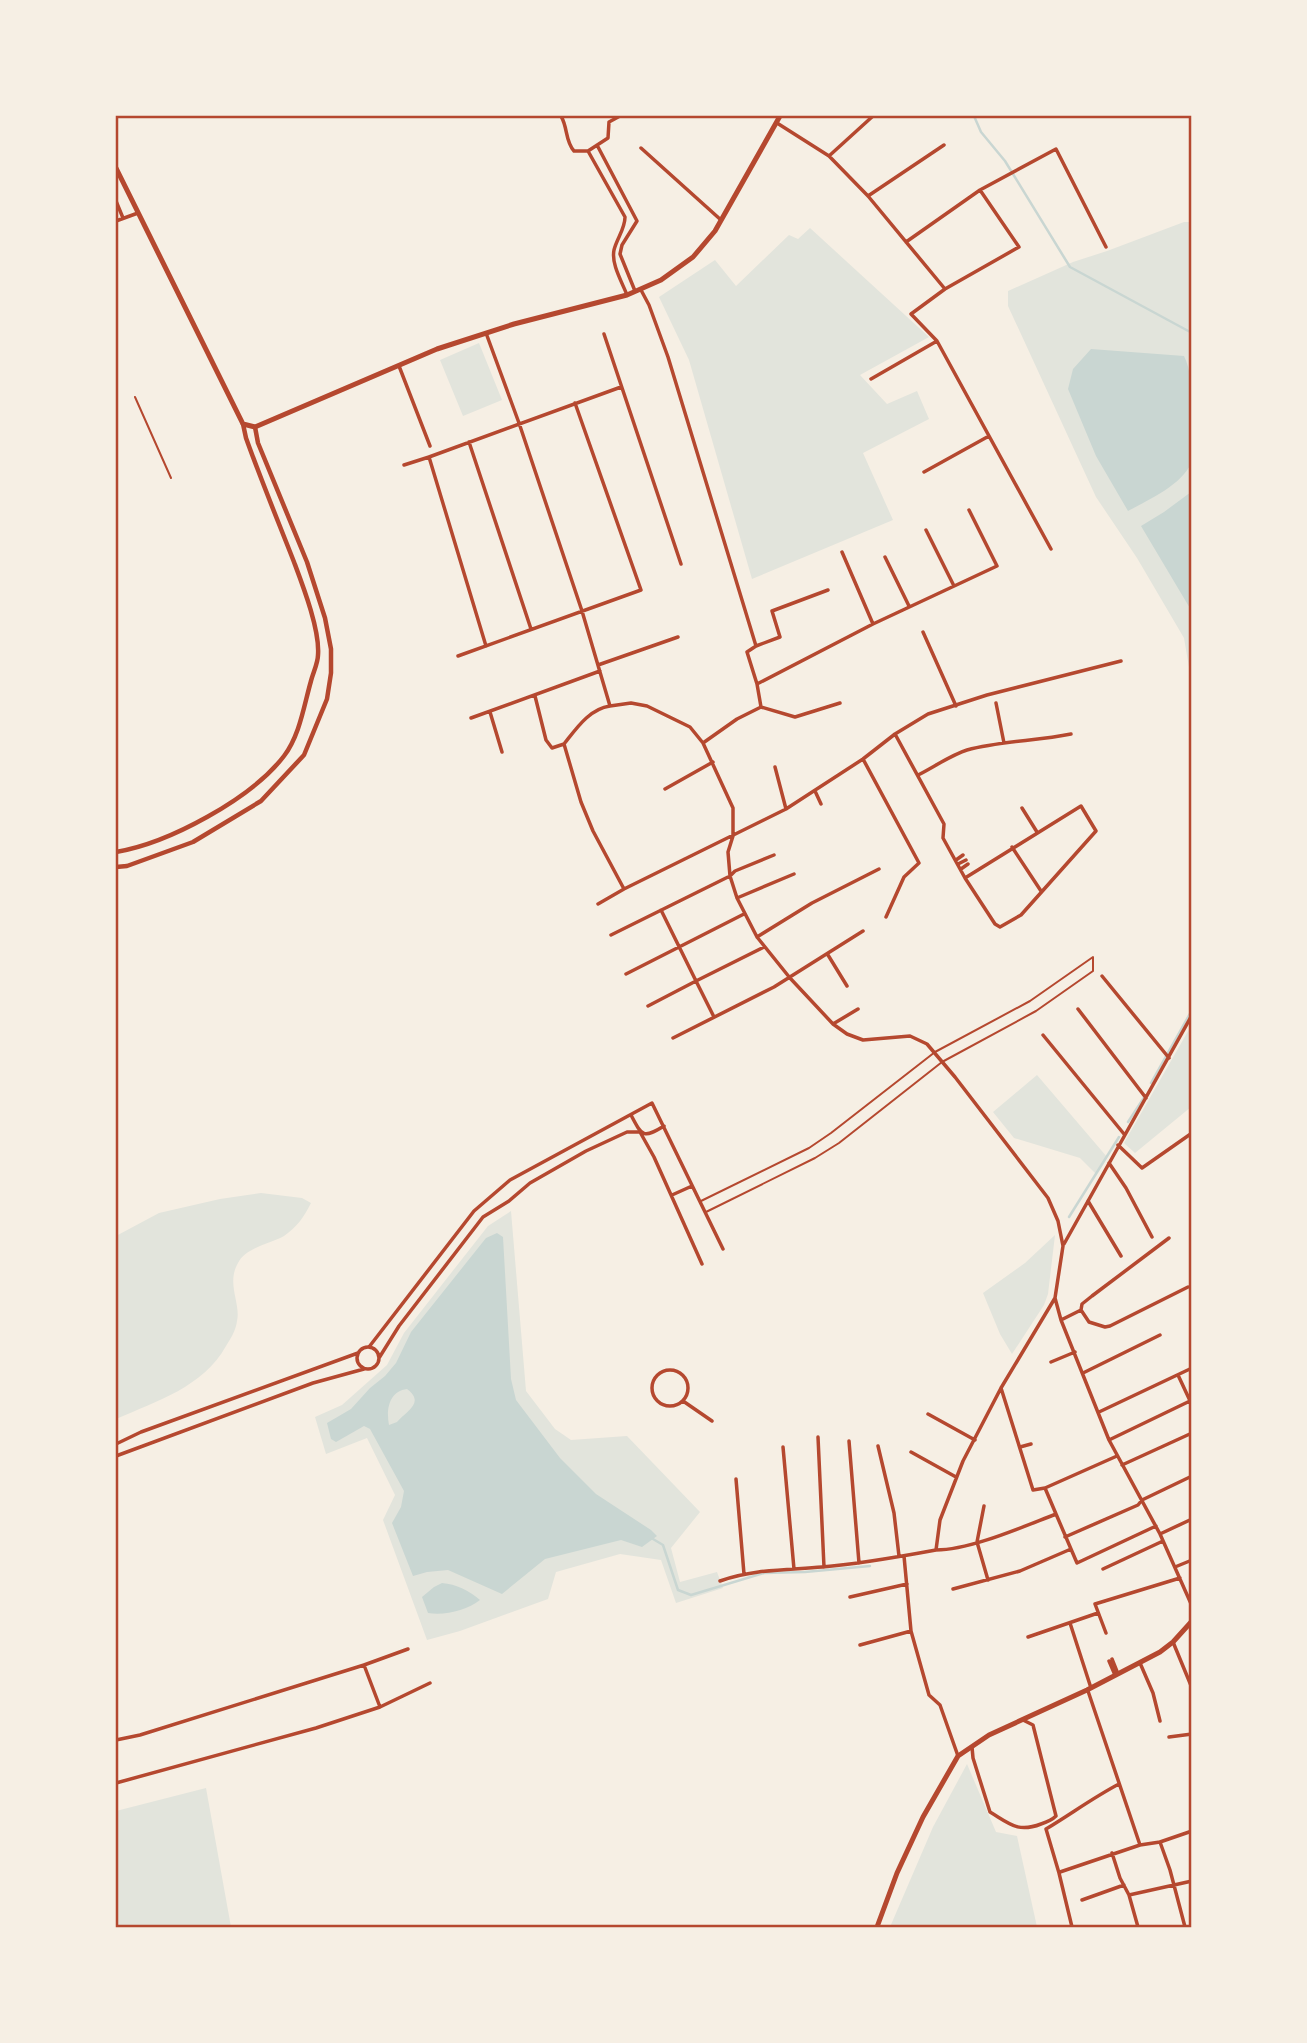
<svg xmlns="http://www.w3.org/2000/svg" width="1307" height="2043" font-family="'Fira Sans',sans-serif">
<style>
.green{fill:#e2e4dc}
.water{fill:#c9d6d2;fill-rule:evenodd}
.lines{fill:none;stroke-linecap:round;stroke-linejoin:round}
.stream{stroke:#c9d6d2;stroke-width:2.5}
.service{stroke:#b5482f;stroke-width:2}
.minor{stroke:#b5482f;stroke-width:3.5}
.tertiary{stroke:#b5482f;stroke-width:4.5}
.secondary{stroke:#b5482f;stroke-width:5}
.neatline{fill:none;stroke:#b5482f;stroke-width:2.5}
</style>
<rect width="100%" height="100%" fill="#f6efe4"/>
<path class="green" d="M1184 222H1191V679L1184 638 1137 558 1096 497 1008 306V291L1073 262 1107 251Z
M810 228 929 337 860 375 887 404 917 391 929 419 863 453 893 520 752 579 689 360 659 297 715 260 736 286 789 235 798 239Z
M479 343 502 400 463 416 440 360Z
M1191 1026V1107L1135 1153 1124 1143Z
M1037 1075 1107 1157 1096 1174 1080 1158 1014 1138 993 1112Z
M261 1193 302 1198 311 1203C304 1217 297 1227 284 1236 270 1244 246 1247 238 1263 226 1284 241 1303 237 1321 236 1330 231 1338 226 1346 203 1387 157 1401 116 1419V1236L159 1213 220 1199Z
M511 1211 526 1391 555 1429 571 1440 627 1436 700 1512 671 1548 680 1582 717 1572 723 1588 676 1603 661 1560 620 1554 556 1572 548 1599 460 1631 427 1640 383 1520 395 1495 367 1438 326 1454 315 1417 342 1405 387 1365 404 1333 488 1226Z
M1055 1235 1048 1294 1044 1305 1012 1354 1000 1334 983 1293 1025 1263Z
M967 1764 996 1832 1017 1836 1037 1927H890L933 1827Z
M206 1788 231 1927H116V1811Z"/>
<path class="water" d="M1091 349 1184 356C1197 382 1192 434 1191 463 1182 485 1148 500 1128 511L1096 456 1068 389 1073 369Z
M1191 492V610L1141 526 1164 512Z
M497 1233 503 1237 511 1379 516 1400 560 1458 596 1494 651 1530 657 1536 642 1547 621 1540 545 1559 502 1594 448 1570 427 1572 413 1576 392 1523 401 1507 404 1491 370 1429 364 1426 336 1442 331 1439 327 1423 351 1409 370 1388 385 1376 396 1363 411 1332 486 1238ZM407 1389C426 1403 405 1412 397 1422L389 1425C386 1410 389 1391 407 1389Z
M442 1583C456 1584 470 1591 480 1600 467 1610 445 1616 428 1613L422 1597 434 1587Z"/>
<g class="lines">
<path class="stream" d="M974 116 981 132 1005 161 1070 267 1192 333
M1151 1083 1192 1010
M1128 1122 1145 1096
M1069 1217 1119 1137
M653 1539 663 1545 678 1590 691 1595 764 1573 805 1572 870 1566"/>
<path class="service" d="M135 397 171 478
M701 1201 809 1148 831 1133 935 1052 1030 1001 1093 957V971L1036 1011 942 1062 839 1143 815 1158 706 1212"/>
<path class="minor" d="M561 116C568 128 565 141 574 151H588L608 138 609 122 620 116
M777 123 829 156 868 196 945 289 911 314 937 341 1051 549
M597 145 637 221 622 245 620 254 635 291
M641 148 721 220
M588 151 625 217C625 229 617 238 614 250 611 264 622 282 627 295
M829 156 873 116
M868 196 944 145
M116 201 123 218
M116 221 138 213
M906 242 980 190 1056 149 1106 247
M945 289 1019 247 980 190
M641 290 649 305 668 357 756 646 747 652 757 684 761 707 737 719 703 743
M486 333 519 423 582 611 610 706 631 703 647 706 690 727 703 743 733 808V836L728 852 730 876 737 898 757 937 790 978 833 1024 847 1034 863 1040 910 1036 927 1044 955 1077 1048 1198 1058 1221 1063 1246 1055 1298 1061 1320 1109 1440 1160 1534 1192 1606
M604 334 681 564
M399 366 430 446
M871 379 937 341
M469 442 531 629
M404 465 429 457
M924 472 989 436
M926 530 954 586
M842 552 873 624
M885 557 909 606
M923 632 956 706
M486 646 429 457 621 387
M756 646 780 637 772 611 828 590
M458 656 641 590 575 403
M598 665 678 637
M757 684 873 624 997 566 969 510
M535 696 546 740 552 748 564 744 581 802 593 831 624 889 786 809 863 759 895 734 928 714 987 695 1121 661
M996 703 1004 743
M761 707 795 717 840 703
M490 712 502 752
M471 718 600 671
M895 734 944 824 943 838 965 878 995 924 1000 927 1021 915 1096 831 1081 806 965 878
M564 744C576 729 589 709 610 706
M863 759 919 863 904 877 886 917
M775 767 786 809
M918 775C934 767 951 755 967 750 1001 741 1036 741 1071 734
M665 789 713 762
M815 791 821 804
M1022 808 1037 832
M1012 847 1041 891
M956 860 963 855
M958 864 966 860
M961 869 968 864
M737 898 794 874
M598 904 624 889
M661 910 696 981 764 947
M611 935 730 876 735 871 774 855
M757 937 812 903 879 869
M828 955 847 986
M626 974 744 914
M1102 976 1169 1058
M648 1006 696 981 714 1017
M1078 1009 1146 1098
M833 1024 858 1009
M1043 1035 1124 1134
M673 1038 774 987 863 931
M631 1115C642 1136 643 1139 664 1126
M1118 1145 1142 1168 1192 1133
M1109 1163 1126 1188 1152 1237
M672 1195 692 1186
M1088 1201 1121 1256
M1064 1244 1192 1015
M1081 1310 1089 1322 1105 1327 1110 1326 1188 1287
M1061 1320 1081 1310 1082 1304 1092 1296 1169 1238
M357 1358a11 11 0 1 1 22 0a11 11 0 1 1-22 0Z
M369 1347 474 1211 510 1180 652 1103 723 1249
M379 1358 399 1326 483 1217 509 1201 530 1183 586 1151 627 1132H640L654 1157 702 1264
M1051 1362 1075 1352
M652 1388a18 18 0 1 1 36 0a18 18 0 1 1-36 0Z
M1083 1373 1160 1335
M1178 1375 1192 1405
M1001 1388 1033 1490 1045 1488
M683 1401 712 1421
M1099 1412 1192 1368
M928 1414 975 1440
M818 1437 824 1567
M1109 1440 1192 1400
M849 1441 859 1563
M116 1444 141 1432 358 1353
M878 1446 894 1513 899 1556
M783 1447 794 1569
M1020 1447 1031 1444
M911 1452 956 1477
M116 1456 313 1383 364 1369
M1122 1465 1192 1433
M736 1479 744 1574
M984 1506 977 1542 988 1580
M1056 1514 1077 1563 1156 1526
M1160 1534 1192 1519
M1065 1537 1138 1505 1142 1500 1192 1476
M936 1550C970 1550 1022 1527 1056 1514L1045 1488 1117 1456
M904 1556 911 1631 929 1695 940 1705 958 1756
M1175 1567 1192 1560
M1103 1569 1163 1541
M720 1581C753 1569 788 1570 822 1567 860 1564 898 1557 936 1550L940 1520 963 1461 1001 1388 1055 1298
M953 1589 1020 1571 1071 1549
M850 1597 907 1584
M1070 1623 1091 1688
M1106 1633 1095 1604 1180 1578
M1028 1637 1098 1613
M1173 1642 1192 1688
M860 1645 911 1631
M1112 1659 1118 1674
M1109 1661 1115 1675
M1140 1663 1153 1693 1160 1721
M364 1665 408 1649
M1088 1691 1140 1845
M1169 1737 1192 1734
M116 1740 140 1735 364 1665 380 1707
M972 1747 973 1758 990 1812C1010 1824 1018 1833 1041 1824 1047 1822 1052 1820 1056 1816L1033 1725 1023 1720
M116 1783 316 1728 380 1707 430 1683
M1160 1842 1170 1870 1185 1927
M1112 1853 1120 1878 1129 1895 1192 1881
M1060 1872 1140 1845 1160 1842 1192 1831
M1129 1895 1138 1927
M1082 1900 1124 1885
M1072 1927 1059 1873 1046 1829C1071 1814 1094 1797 1119 1784"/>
<path class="tertiary" d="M116 852C169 843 251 799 284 756 300 735 304 705 311 681 313 673 318 663 318 655 320 630 303 586 294 562 278 521 261 480 246 438L243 424
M116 867 127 866 193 842 261 801 304 755 327 699 331 673V649L325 618 307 562 258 443 255 427"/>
<path class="secondary" d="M116 168 243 424 255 427 437 349 514 324 627 295 661 280 693 257 715 231 780 116
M877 1927 897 1873 923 1817 958 1756 989 1735 1087 1690 1160 1652 1173 1642 1192 1621"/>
</g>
<rect width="1307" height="2043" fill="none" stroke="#f6efe4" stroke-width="234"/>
<rect x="117" y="117" width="1073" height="1809" class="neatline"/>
</svg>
